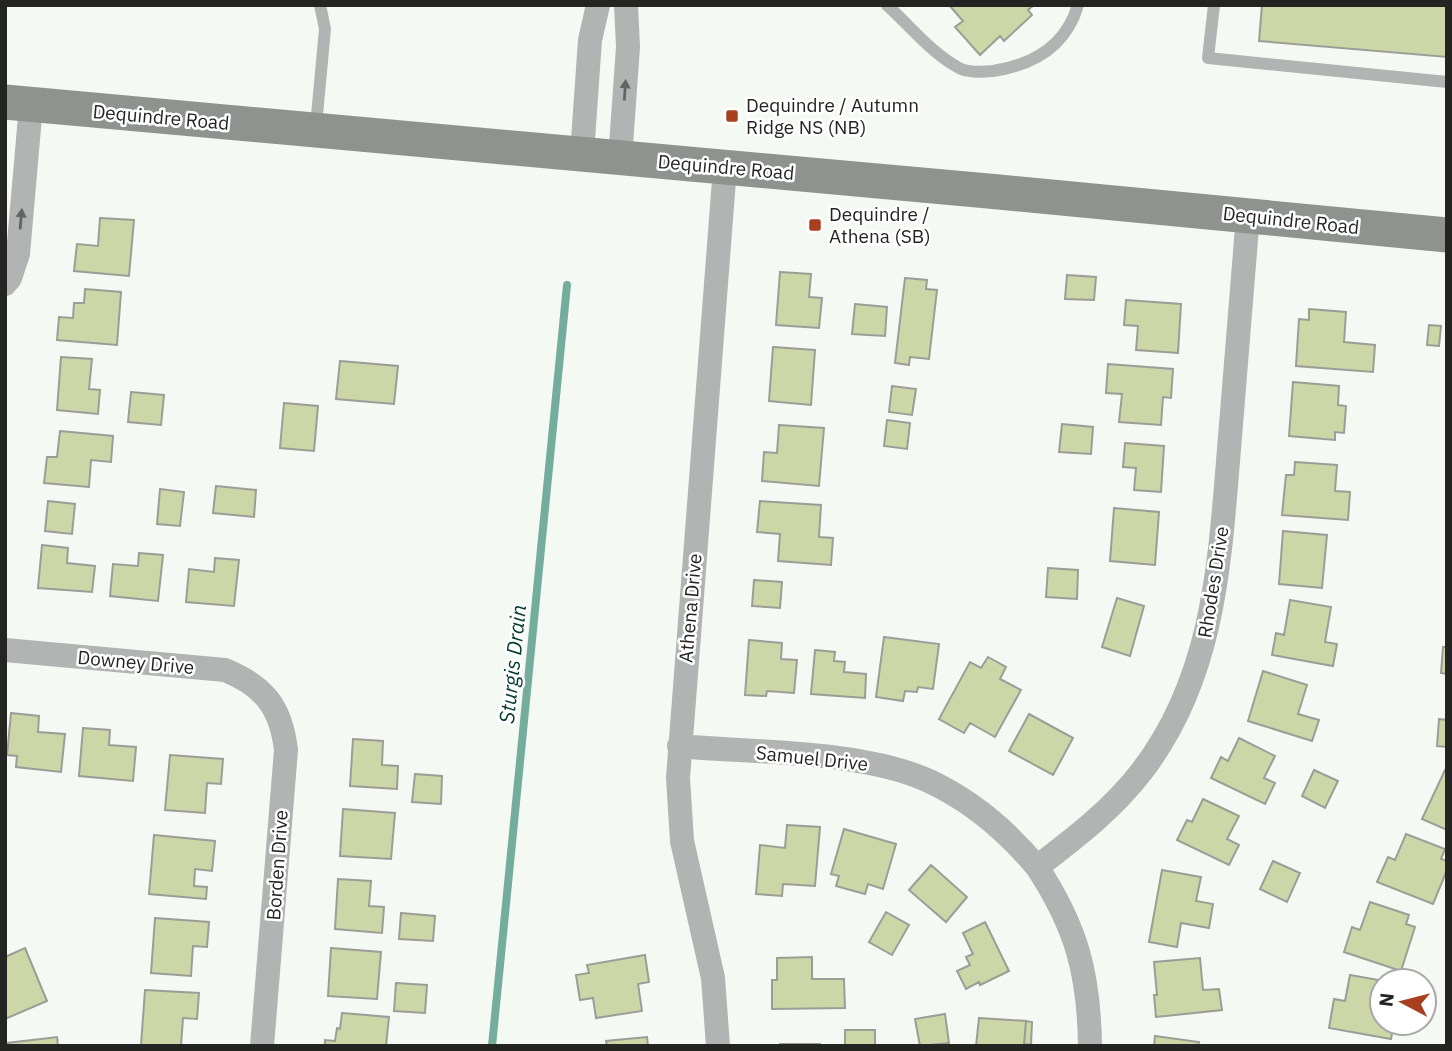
<svg xmlns="http://www.w3.org/2000/svg" width="1452" height="1051" font-family="'IBM Plex Sans',sans-serif">
<style>
.lines{fill:none;stroke-linecap:round;stroke-linejoin:round}
.stream{stroke:#75ad9d;stroke-width:8}
.building{fill:#cdd6a7;stroke:#9c9d97;stroke-width:2}
.service{stroke:#b1b4b2;stroke-width:12}
.minor{stroke:#b1b4b2;stroke-width:24}
.secondary{stroke:#8f9390;stroke-width:35}
.oneway{fill:#636563}
.poi-dot{fill:#a7401e;stroke:#fff;stroke-width:2.5}
.labels{text-anchor:middle;dominant-baseline:central;stroke-width:5;stroke-linejoin:round;paint-order:stroke}
.poi-label{font-size:19px;fill:#242523;stroke:#fff;text-anchor:start}
.street-label{font-size:19px;fill:#242523;stroke:#fff}
.water-label{font-size:21px;font-style:italic;fill:#053a2f;stroke:#fff}
</style>
<rect width="100%" height="100%" fill="#f5f9f3"/>
<g class="lines">
<path class="stream" d="M492 1046 567 285"/>
</g>
<path class="building" d="M949 5H1034L1028 10 1032 15 1004 41 1000 36 980 55 955 27 963 21Z
M1262 5H1447V57L1259 41Z
M100 218 134 220 129 276 74 271 77 244 98 246Z
M780 272 811 274 809 297 822 298 819 328 776 325Z
M1067 275 1096 277 1094 300 1065 299Z
M905 278 927 280 926 289 937 290 929 359 910 357 909 365 895 363Z
M85 289 121 292 117 345 57 340 59 317 73 318 74 303H84Z
M1126 300 1181 304 1178 353 1136 350 1138 326 1124 325Z
M855 304 887 307 885 336 852 334Z
M1309 309 1346 312 1344 342 1375 345 1373 372 1296 366 1299 319 1309 320Z
M1429 325 1441 326 1439 346 1427 345Z
M773 347 815 350 811 405 769 401Z
M61 357 92 359 89 389 100 390 98 414 57 410Z
M340 361 398 366 394 404 336 399Z
M1108 364 1173 369 1171 398 1163 397 1161 425 1119 422 1122 394 1106 393Z
M1293 382 1339 386 1338 405 1346 406 1344 433 1335 432V440L1289 436Z
M892 386 916 389 912 415 889 412Z
M131 392 164 395 161 425 128 422Z
M284 403 318 406 314 451 280 448Z
M887 420 910 423 907 449 884 446Z
M1062 424 1093 427 1091 454 1059 452Z
M779 425 824 428 819 486 762 481 764 452 777 453Z
M60 431 113 436 111 462 91 460 89 487 44 483 47 457H57Z
M1125 443 1164 446 1161 492 1134 490 1136 468 1123 467Z
M1295 462 1337 465 1335 491 1350 492 1348 520 1282 515 1286 475H1294Z
M216 486 256 490 254 517 213 513Z
M160 489 184 492 180 526 157 524Z
M48 501 75 504 72 534 45 531Z
M760 501 821 505 819 537 833 538 831 565 778 561 780 534 757 532Z
M1114 508 1159 512 1155 565 1110 561Z
M1283 531 1327 535 1322 588 1279 584Z
M42 545 68 548 67 563 95 566 92 592 38 588Z
M139 553 163 555 158 601 110 596 113 564 138 566Z
M215 558 239 560 234 606 186 602 189 569 214 572Z
M1048 568 1078 570 1077 599 1046 597Z
M754 580 782 582 780 608 752 606Z
M1117 598 1144 606 1130 656 1102 647Z
M1290 600 1331 607 1325 642 1337 644 1333 666 1272 655 1276 633 1284 635Z
M884 637 939 644 933 689 918 687 917 692 905 691 903 701 876 697Z
M749 640 782 643 781 659 797 660 794 693 767 691 766 696 745 695Z
M1443 647H1447V674L1441 673Z
M815 650 835 652 834 661 845 662 844 672 866 674 865 698 811 694Z
M988 657 1006 667 1000 679 1021 690 995 737 970 723 964 733 939 719 970 662 981 668Z
M1263 671 1307 685 1298 714 1319 720 1312 741 1248 721Z
M11 713 39 716 38 732 65 734 61 772 16 767 17 756 7 755Z
M1029 714 1073 738 1053 775 1009 751Z
M1439 719 1447 720V747L1437 746Z
M83 728 110 730 109 745 136 747 133 781 79 776Z
M1239 738 1275 756 1264 778 1275 783 1265 804 1211 778 1221 757 1228 761Z
M353 739 383 741 382 765 398 766 397 789 350 786Z
M170 755 223 759 221 784 207 783 205 813 165 810Z
M1314 770 1338 781 1325 808 1302 796Z
M1445 770 1447 771V830L1422 819Z
M415 774 442 776 441 804 412 802Z
M1203 799 1239 816 1227 839 1239 845 1229 865 1177 840 1187 820 1192 822Z
M343 809 395 813 391 859 340 856Z
M787 825 820 827 815 886 783 884 782 896 756 894 760 845 785 848Z
M844 829 896 844 883 889 868 884 865 894 836 886 839 876 831 874Z
M1406 834 1445 849 1441 859 1447 861V870L1433 904 1377 882 1388 857 1395 860Z
M154 835 215 841 212 871 195 869 194 886 207 887 206 899 149 894Z
M1273 861 1300 873 1287 902 1260 889Z
M931 865 967 897 946 922 909 890Z
M1162 870 1201 877 1196 901 1213 904 1209 928 1181 923 1177 947 1149 942Z
M338 879 371 881 369 906 384 907 382 933 335 929Z
M1370 902 1409 915 1406 924 1415 927 1401 971 1344 952 1352 927 1360 930Z
M886 912 909 925 892 955 869 942Z
M401 913 435 916 433 941 399 939Z
M155 918 209 922 207 947 193 946 191 976 151 973Z
M985 922 1009 971 980 985 979 982 966 989 957 971 970 965 966 957 973 954 963 933Z
M25 948 47 1001 5 1019V957Z
M331 948 381 952 377 999 328 996Z
M645 955 649 982 638 984 642 1011 596 1018 593 998 580 1000 576 975 589 973 587 965Z
M812 957V979H844L845 1008 772 1009V980H777V958Z
M1200 958 1203 990 1219 989 1222 1010 1156 1017 1154 995H1157L1154 962Z
M1350 975 1384 981H1382V1023H1394L1391 1039 1329 1028 1334 999 1345 1001Z
M396 983 427 985 425 1013 394 1011Z
M145 990 199 993 197 1019 183 1018 181 1046 141 1045Z
M342 1013 389 1017 386 1046H325V1040L335 1041 337 1028 340 1029Z
M945 1014 949 1043 920 1046 915 1019Z
M979 1018 1026 1021 1024 1046H976Z
M1026 1021 1032 1022 1031 1045 1024 1044Z
M845 1030H875V1046H845Z
M1155 1036 1199 1042 1198 1046H1154Z
M57 1037 58 1046H7V1043Z
M647 1037 648 1046H607L606 1041Z
M780 1044H820V1046H780Z"/>
<g class="lines">
<path class="service" d="M887 5C910 26 933 55 961 69 971 73 983 72 993 71 1033 65 1066 46 1078 5
M1214 5 1208 58 1447 82
M316 126 325 29 320 5"/>
<path class="minor" d="M582 154 590 40 598 5
M620 159 628 47 626 5
M5 284 10 278 18 254 31 105
M5 650 225 670C264 686 281 707 286 750L262 1046
M679 746C754 753 862 750 929 781 972 801 1007 831 1037 867
M718 1046 713 978 682 841 678 778 725 167
M1090 1046C1089 974 1077 928 1037 867 1075 838 1113 809 1142 771 1217 673 1220 554 1230 437 1236 363 1242 289 1248 215"/>
<path class="secondary" d="M5 102 999 192 1447 235"/>
</g>
<defs><path id="oneway-solid" d="M-6-.8H1V-3.2L6.5 0L1 3.2V.8H-6Z" transform="scale(1.75)"/></defs>
<g class="oneway">
<use href="#oneway-solid" transform="translate(625 90) rotate(-86)"/>
<use href="#oneway-solid" transform="translate(21 219) rotate(-85)"/>
</g>
<g class="poi-dot">
<rect x="725" y="109" width="14" height="14" rx="3.5"/>
<rect x="808" y="218" width="14" height="14" rx="3.5"/>
</g>
<g class="labels">
<g class="poi-label">
<text x="746" y="105">Dequindre / Autumn<tspan x="746" dy="22">Ridge NS (NB)</tspan></text>
<text x="829" y="214">Dequindre /<tspan x="829" dy="22">Athena (SB)</tspan></text>
</g>
<g class="street-label">
<text transform="translate(161 117) rotate(5)">Dequindre Road</text>
<text transform="translate(726 167) rotate(5)">Dequindre Road</text>
<text transform="translate(1291 220) rotate(6)">Dequindre Road</text>
<text transform="translate(1213 582) rotate(-81)">Rhodes Drive</text>
<text transform="translate(690 608) rotate(-85)">Athena Drive</text>
<text transform="translate(136 662) rotate(5)">Downey Drive</text>
<text transform="translate(812 758) rotate(6)">Samuel Drive</text>
<text transform="translate(277 865) rotate(-86)">Borden Drive</text>
</g>
<g class="water-label">
<text transform="translate(512 664) rotate(-84)">Sturgis Drain</text>
</g>
</g>
<rect width="1452" height="1051" fill="none" stroke="#242523" stroke-width="14"/>
<g transform="translate(1403 1002) rotate(277)"><circle r="33" fill="#ffffff" stroke="#a7a8a7" stroke-width="2"/>
<path d="M0-5L12 26L0 18L-12 26Z" fill="#a7401e"/>
<text y="-10" font-size="19" font-weight="bold" text-anchor="middle" fill="#242523">N</text>
</g>
</svg>
